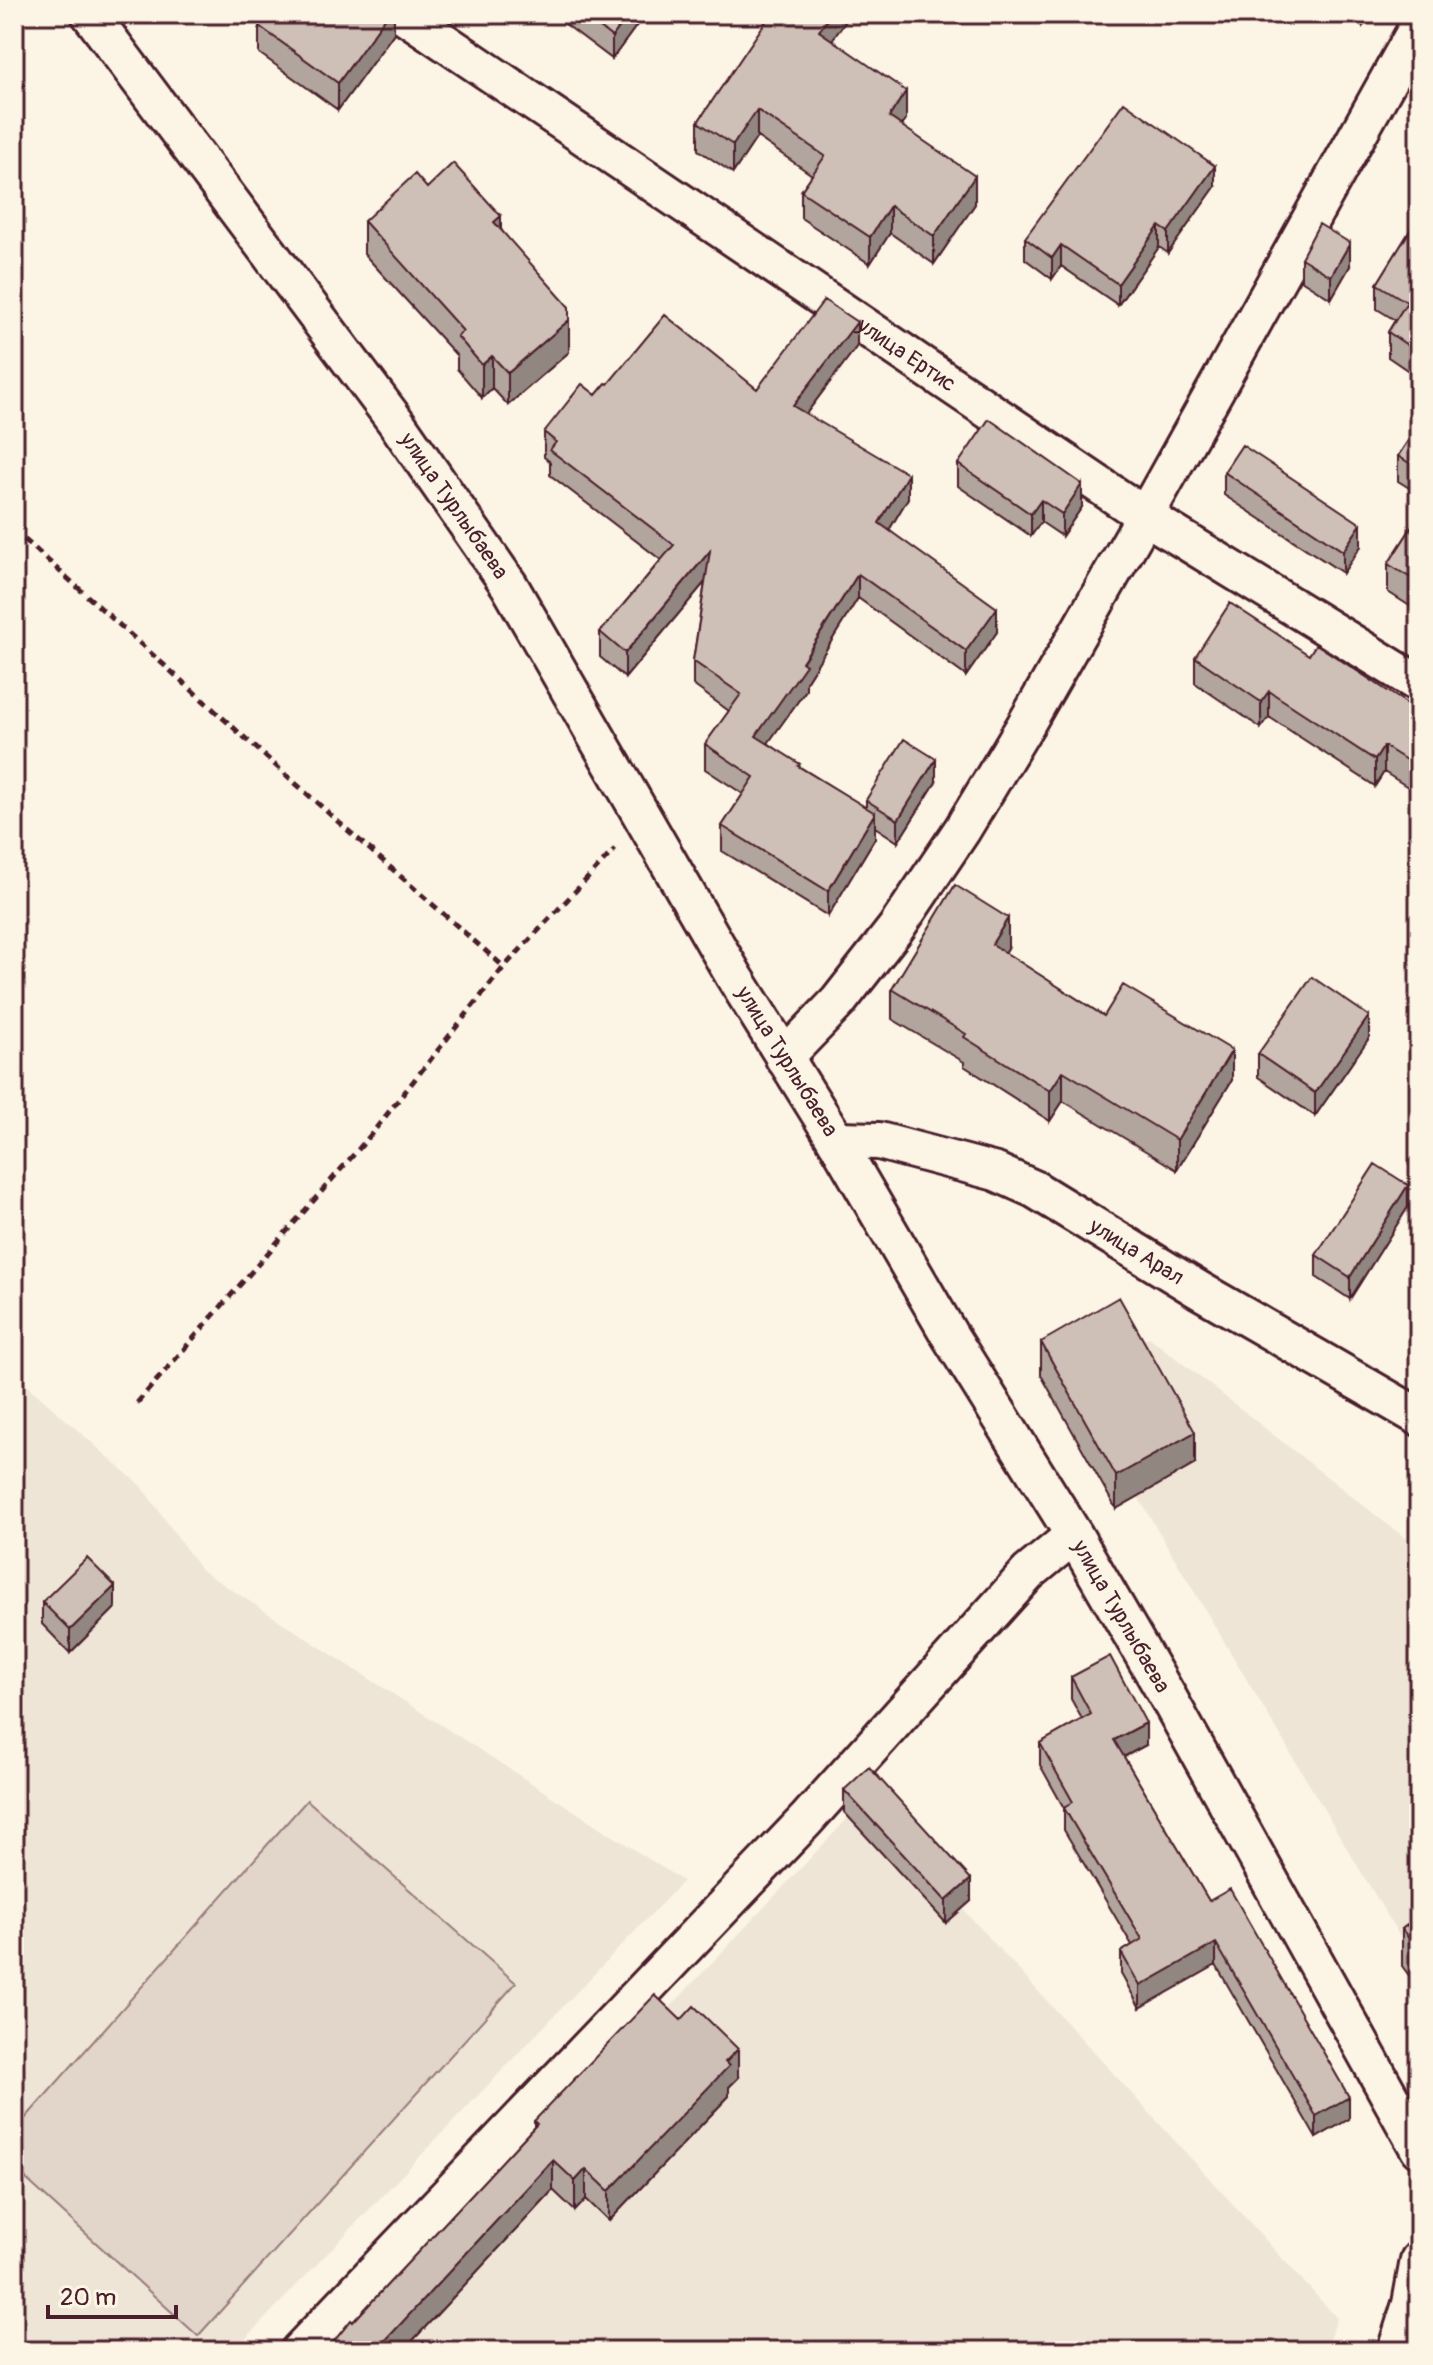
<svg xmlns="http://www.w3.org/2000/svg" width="1433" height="2365" font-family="Pangolin,sans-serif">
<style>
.built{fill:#eee5d7}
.green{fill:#e2d5ca;stroke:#967a7a;stroke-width:2}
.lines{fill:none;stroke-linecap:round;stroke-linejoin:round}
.street-casing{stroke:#4a1f2b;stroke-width:42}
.path{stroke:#4a1f2b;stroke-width:5;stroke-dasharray:8 6;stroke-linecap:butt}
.street{stroke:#fcf5e5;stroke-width:36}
.wall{fill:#b2a59d;stroke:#4a1f2b;stroke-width:2}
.shaded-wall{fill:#918680;stroke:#4a1f2b;stroke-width:2}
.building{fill:#cfc0b7;stroke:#4a1f2b;stroke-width:2}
.labels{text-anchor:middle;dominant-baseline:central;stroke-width:8;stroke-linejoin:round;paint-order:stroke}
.street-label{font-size:22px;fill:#4a1f2b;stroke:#fcf5e5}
</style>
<rect width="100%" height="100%" fill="#fcf5e5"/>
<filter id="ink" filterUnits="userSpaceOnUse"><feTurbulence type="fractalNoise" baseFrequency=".0125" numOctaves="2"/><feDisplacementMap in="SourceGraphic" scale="16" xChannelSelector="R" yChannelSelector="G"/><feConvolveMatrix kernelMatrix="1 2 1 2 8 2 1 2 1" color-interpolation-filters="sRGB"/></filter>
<g filter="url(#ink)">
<path class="built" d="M1149 1337 1419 1549V1969L1066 1376Z
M14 1374 142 1487 201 1570 683 1881 234 2351H14Z
M864 1801 1337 2318 1326 2351H347Z"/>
<path class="green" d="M307 1800 516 1983 198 2336 14 2168V2131Z"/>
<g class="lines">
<defs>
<g id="street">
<path id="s1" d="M90 14 396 422 509 585 734 976 836 1140 950 1336 1074 1535 1169 1699 1419 2149"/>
<path id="s2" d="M403 14 1145 516 1419 684"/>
<path d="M784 1058 838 1002 896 928 962 830 1026 724 1145 516 1419 25"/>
<path id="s3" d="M836 1140 879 1141 996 1172 1034 1189 1199 1290 1419 1417"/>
<path d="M299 2351 806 1820 1028 1573 1074 1535"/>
<path d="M1396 2351 1411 2304 1419 2260"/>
</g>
</defs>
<use href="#street" class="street-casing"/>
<path class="path" d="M14 530 334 818 504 967
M137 1403 369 1137 504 967 615 849"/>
<use href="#street" class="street"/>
</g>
<path class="wall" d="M394 14V33L338 110 259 53V26Z
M564 14H645L612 59 564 23Z
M755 14H851L832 40 906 119 902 126 975 204 934 264 890 233 870 264 801 218V191L812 175 757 137 733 173 698 150V122L766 22Z
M1343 14H1371L1363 26Z
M1215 187 1168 253 1159 247 1118 305 1061 266 1052 279 1025 259V238Z
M427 188 501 229 569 352 508 405 492 388 482 398 457 369V356L364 254V221Z
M1419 216V378L1388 357V332L1395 320 1377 309V284Z
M1301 258 1350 266 1331 299 1301 280Z
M857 346 806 414 908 498 889 530 997 632 966 676 858 598 806 682V690L768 743 800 767 866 808V800L936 782 898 842 875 827V838L828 916 722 851V826L743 794 705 769V744L729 711 693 685V661L705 582 625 678 600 657V632L661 560 550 475V462L544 457V432L596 395 608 384 757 389Z
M1419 424V494L1398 481V456Z
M958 464 1082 507 1062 536 1041 522 1031 536 958 486Z
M1224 472 1361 546 1343 573 1224 495Z
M1419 516V612L1388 592V564Z
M1309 655 1412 707 1419 706V794L1384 772 1375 786 1269 717 1261 728 1195 683V657Z
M1008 948 1005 953 1104 1016 1232 1080 1177 1170 1063 1101 1050 1121 964 1066V1062L892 1019V989Z
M1369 1038 1315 1116 1258 1077V1054Z
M1408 1207 1350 1299 1316 1277V1255Z
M1041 1342 1195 1464 1116 1509 1041 1375Z
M42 1602 115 1608 70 1653 42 1624Z
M1071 1677 1146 1745 1124 1757 1209 1901 1349 2119 1316 2138 1216 1965 1140 2008 1121 1974V1952L1132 1945 1064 1830V1808L1040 1765V1743L1082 1719 1071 1699Z
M844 1790 971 1901 946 1923 844 1812Z
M1419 1916V1989L1402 1966V1929Z
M738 2078 729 2087V2096L609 2221 586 2199 575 2211 553 2190 403 2351H326L534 2127V2121Z"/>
<path class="shaded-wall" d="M388 14H394V33L338 110V83Z
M629 14H645L612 59V37Z
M831 14H851L819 58V31Z
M1363 14H1371L1363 26Z
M906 91V119L889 144V117Z
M757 110V137L733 173V145Z
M1215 166V187L1168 253V232Z
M975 176V204L934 264V236Z
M890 206V233L870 264V237Z
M501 216V248L494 222Z
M1159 226V247L1118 305V284Z
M1350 243V266L1331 299V276Z
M1061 245V266L1052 279V258Z
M569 320V352L508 405V373Z
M857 322V346L793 431V406Z
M492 356V388L482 398V365Z
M908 474V498L879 547V523Z
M1082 484V507L1062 536V514Z
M1041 500V522L1031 536V514Z
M1361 524V546L1343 573V551Z
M710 551V576L625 678V653Z
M858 574V598L806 682V690L756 760V736Z
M997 608V632L966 676V651Z
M1269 691V717L1261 728V702Z
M1384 746V772L1375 786V760Z
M936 759V782L898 842V820Z
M875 813V838L828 916V891Z
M1008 918V948L992 974V944Z
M1369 1016V1038L1315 1116V1093Z
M1232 1050V1080L1177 1170V1140Z
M1063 1071V1101L1050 1121V1091Z
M1408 1185V1207L1350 1299V1277Z
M1195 1432V1464L1116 1509V1476Z
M115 1586V1608L70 1653V1630Z
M1146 1723V1745L1114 1762V1740Z
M971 1879V1901L946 1923V1901Z
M1216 1943V1965L1140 2008V1986Z
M738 2049V2078L729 2087V2096L609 2221V2191Z
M1349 2097V2119L1316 2138V2116Z
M553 2160V2190L403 2351H381V2345Z
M586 2169V2199L575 2211V2181Z"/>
<path class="building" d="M268 14H388L338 83 259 26Z
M582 14H629L612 37Z
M771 14H831L819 31 906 91 889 117 975 176 934 236 890 206 870 237 801 191 825 156 757 110 733 145 698 122Z
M1124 102 1215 166 1168 232 1159 226 1118 284 1061 245 1052 258 1025 238Z
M453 163 501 216 494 222 569 307V320L508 373 492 356 482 365 457 336 463 331 364 221 415 174 427 188Z
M1419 216V353L1388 332 1407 302 1377 284Z
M1319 224 1350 243 1331 276 1301 258Z
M824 300 857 322 793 406 908 474 879 523 997 608 966 651 858 574 802 662 806 665 756 736 800 764 798 766 875 813 828 891 722 826 754 777 705 744 741 694 693 661 710 551 625 653 600 632 674 545 550 450 556 442 544 432 582 384 596 395 606 383 608 384 665 315 757 389Z
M989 419 1082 484 1062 514 1041 500 1031 514 958 464Z
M1419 424V469L1398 456Z
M1242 445 1361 524 1343 551 1224 472Z
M1419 516V583L1388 564Z
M1230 603 1309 655 1316 644 1412 707 1415 703 1419 706V768L1384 746 1375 760 1269 691 1261 702 1195 657Z
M904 739 936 759 898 820 866 800Z
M955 885 1008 918 992 944 1104 1016 1123 985 1232 1050 1177 1140 1063 1071 1050 1091 964 1037 966 1034 892 989Z
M1312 977 1369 1016 1315 1093 1258 1054Z
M1375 1164 1408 1185 1350 1277 1316 1255Z
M1119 1297 1195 1432 1116 1476 1041 1342Z
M87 1558 115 1586 70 1630 42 1602Z
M1110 1656 1146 1723 1114 1740 1209 1901 1230 1889 1349 2097 1316 2116 1216 1943 1140 1986 1121 1952 1142 1939 1064 1808 1073 1802 1040 1743 1091 1714 1071 1677Z
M869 1767 971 1879 946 1901 844 1790Z
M1419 1916V1952L1402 1929Z
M655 1995 681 2020 694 2006 738 2049 725 2062 729 2066 609 2191 586 2169 575 2181 553 2160 381 2345 389 2351H326L351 2320 353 2322 537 2124 534 2121Z"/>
</g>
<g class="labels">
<g class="street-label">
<text stroke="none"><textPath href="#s2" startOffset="608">улица Ертис</textPath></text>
<text stroke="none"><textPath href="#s1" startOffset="612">улица Турлыбаева</textPath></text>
<text stroke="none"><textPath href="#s1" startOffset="1260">улица Турлыбаева</textPath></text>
<text stroke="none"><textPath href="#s3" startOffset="326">улица Арал</textPath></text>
<text stroke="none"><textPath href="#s1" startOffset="1908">улица Турлыбаева</textPath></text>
</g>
</g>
<rect width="1433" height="2365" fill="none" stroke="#fcf5e5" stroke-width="48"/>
<rect x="24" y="24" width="1385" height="2317" fill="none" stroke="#4a1f2b" stroke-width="3" filter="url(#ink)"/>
<path d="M48 2305v12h128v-12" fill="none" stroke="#4a1f2b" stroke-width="4"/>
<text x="60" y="2305" font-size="24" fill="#4a1f2b" stroke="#fcf5e5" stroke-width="6" paint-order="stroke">20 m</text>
</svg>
